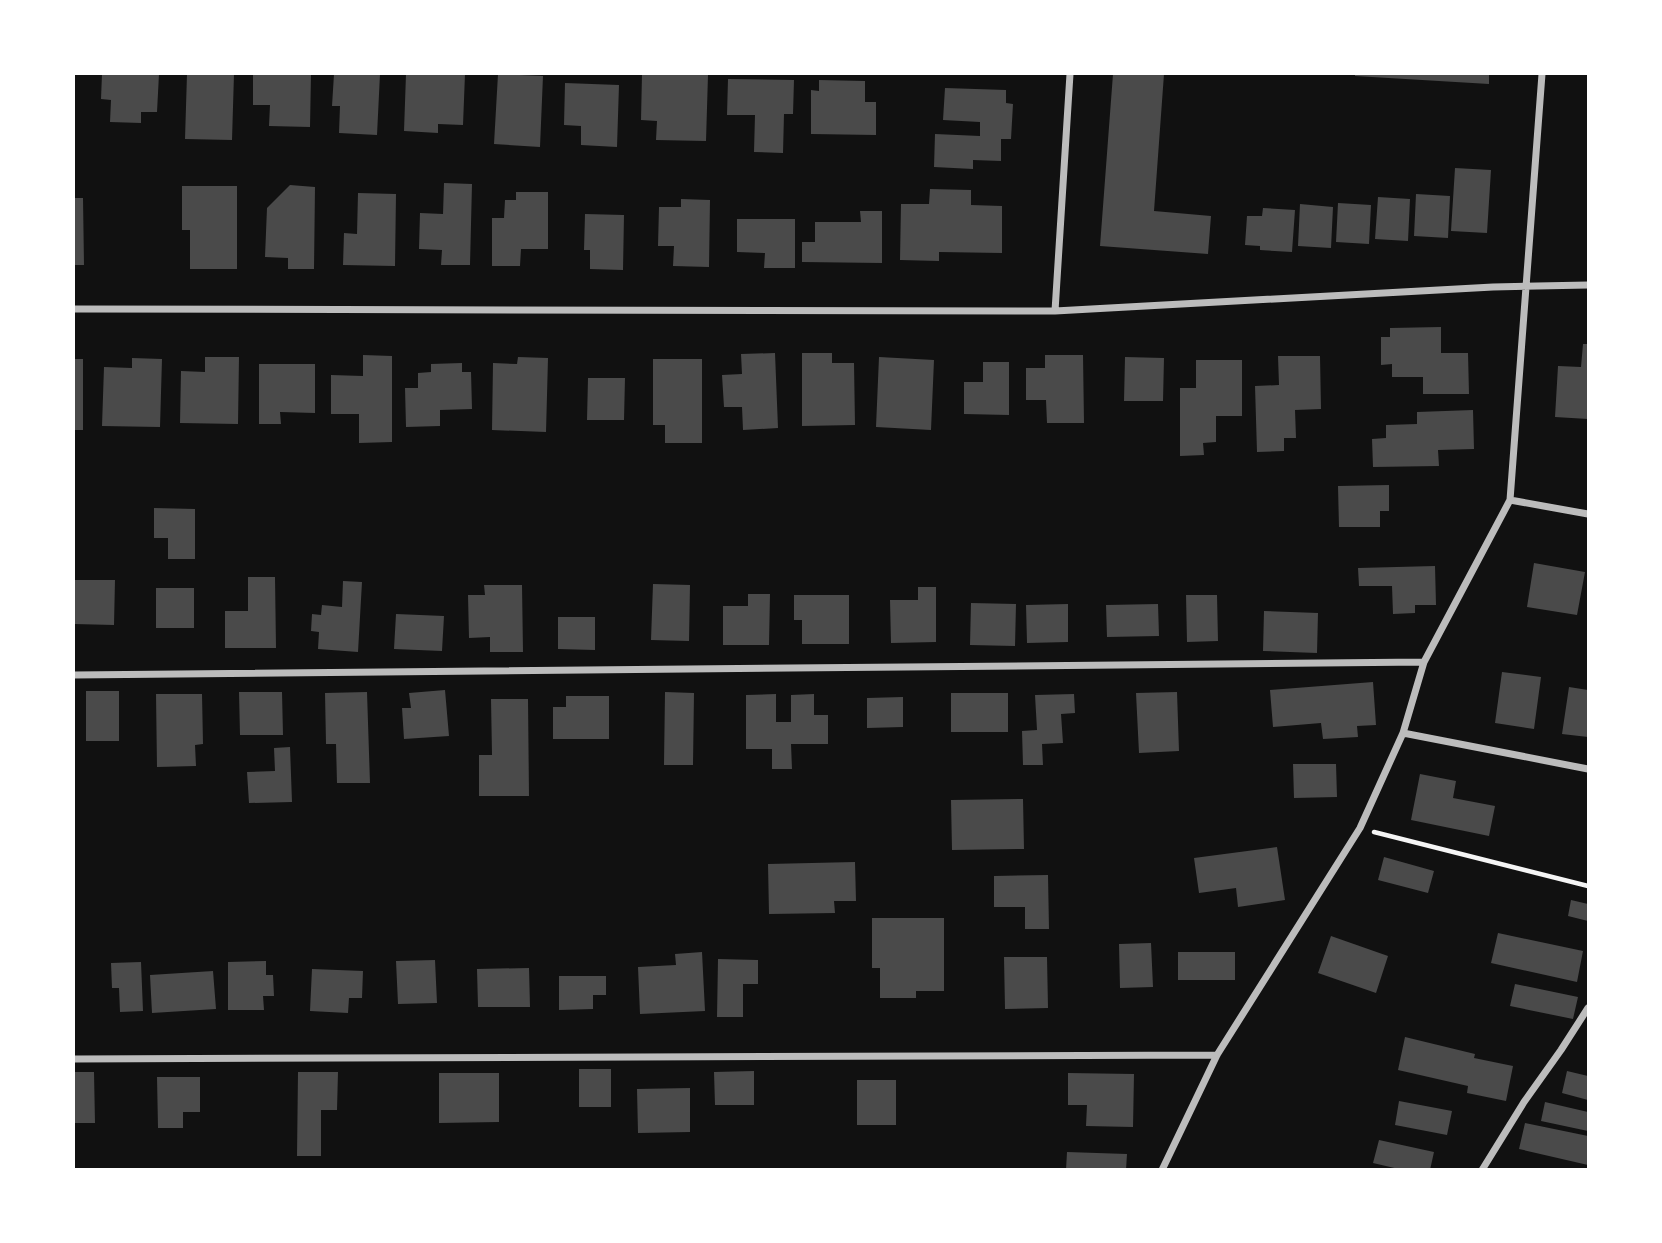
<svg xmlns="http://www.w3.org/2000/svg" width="1662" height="1243" font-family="Cabin,sans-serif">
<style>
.building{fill:#4a4a4a}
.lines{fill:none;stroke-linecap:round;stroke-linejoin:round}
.path{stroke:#f5f5f5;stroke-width:4.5}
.minor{stroke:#bcbcbc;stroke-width:7}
</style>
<rect width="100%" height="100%" fill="#111"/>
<path class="building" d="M102 74H159L157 112H141V123L110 122 111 100 101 99Z
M187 74H234L232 140 185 139Z
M253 74H311L310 127 269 126 270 105H253Z
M334 74H380L377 135 339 133 340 106H332Z
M406 74H465L463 125 438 124V133L404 131Z
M498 74 543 76 540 147 494 144Z
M642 74 708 75 706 141 656 140 657 121 641 120Z
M1113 74H1164L1154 211 1211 216 1208 254 1100 246Z
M1355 74H1489V84L1355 76Z
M728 79 794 80 793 114H784L783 153 754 152 755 115H727Z
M819 80 865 81V102H876V135L811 134V90L819 91Z
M565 83 619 85 617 147 581 145V126L564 125Z
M945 88 1006 90V103L1013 104 1011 139H1001V161L973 160V169L934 167 935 134 980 136V122L943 120Z
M1455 168 1491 170 1487 233 1451 231Z
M444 183 472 184 470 265H441L442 250 419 249 420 213 443 214Z
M290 185 315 187 314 269H288V258L265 257 267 208Z
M182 186H237V269H190V230H182Z
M930 189 971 190V205L1002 206V253L939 252V261L900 260 901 204H929Z
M516 192H548V249H521L520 266H492V218H504L505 200H516Z
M358 193 396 194 395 266 343 265 344 233 357 234Z
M1416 194 1450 196 1448 238 1414 236Z
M1378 197 1410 199 1408 241 1375 239Z
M74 198H83L84 265H74Z
M681 199 710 200 709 267 673 266 674 246H658L659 207H681Z
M1338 203 1371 205 1369 244 1336 242Z
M1300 204 1333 207 1331 248 1298 246Z
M1263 208 1295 210 1292 252 1260 250V246L1245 245 1247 216H1262Z
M860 211H882V263L802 262V242H815V222H861Z
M585 214 624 215 623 270 590 269V250H584Z
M737 219H795V268H764L765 253 737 252Z
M1441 327V353H1468L1469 394H1423V377H1392V364L1381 365V337H1390V328Z
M1583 344H1588V419L1555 417 1558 366 1581 367Z
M775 353 778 428 743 430 742 407H724L722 375 742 374 741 354Z
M802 353H832V363H854L855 425 802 426Z
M363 355 392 356V442L359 443V414H331V375L363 376Z
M1045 355H1083L1084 423H1047L1046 400H1026V368H1045Z
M1278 356H1320L1321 409 1295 410 1296 438H1284V451L1257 452 1255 386 1279 385Z
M205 357H239L238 424 180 423 181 371 205 372Z
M518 357 548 358 546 432 492 430 493 363 517 364Z
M879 357 934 360 931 430 876 427Z
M1125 357 1164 358 1163 401H1124Z
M132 358 162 359 160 427 102 426 104 367 132 368Z
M74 359H83V430H74Z
M653 359H702V443H665V425H653Z
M1196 360H1242V416H1216V442L1203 443 1204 455 1180 456V388H1196Z
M983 362H1009V415L964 414V382H983Z
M462 363V372H471L472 409 440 410V426L406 427 405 388H418V373L431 372V364Z
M259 364H315V413L280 412 281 424H259Z
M588 378H625L624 420H587Z
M1473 410 1474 449 1438 450 1439 466 1373 467 1372 439 1386 438V425L1417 424V412Z
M1389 485V511H1380V527H1339L1338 486Z
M154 508 195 509V559H168V538H154Z
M1534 563 1585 572 1577 615 1527 607Z
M1435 566 1436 605H1415V613L1393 614 1392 586H1359L1358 568Z
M248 577H275L276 648H225V611H248Z
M74 580H115L114 625 74 624Z
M343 581 362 582 358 652 318 649 319 632 311 631 312 614 321 615 322 605 342 607Z
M653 584 690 585 689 641 651 640Z
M484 585H522L523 652H490V637L469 638 468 595H485Z
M918 587H936V642L891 643 890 600H918Z
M156 588H194V628H156Z
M748 594H770L769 645H723V606H748Z
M794 595H849V644H802V620H794Z
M1186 595H1217L1218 641 1187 642Z
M971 603 1016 604 1015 646 970 645Z
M1068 604V642L1027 643 1026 605Z
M1158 604 1159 636 1107 637 1106 605Z
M1264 611 1318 613 1317 653 1263 651Z
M396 614 444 616 442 651 394 649Z
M558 617H595V650L558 649Z
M1502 672 1541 677 1534 729 1495 723Z
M1373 682 1376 725 1357 726 1358 737 1323 739 1321 723 1273 727 1270 690Z
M1569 687 1588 690V737L1562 734Z
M445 690 449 736 404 739 402 708H411L409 693Z
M86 691H119V741H86Z
M239 692H282L283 735H240Z
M367 692 370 783H337L336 744H326L325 693Z
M665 692 694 693 693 765H664Z
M1177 692 1179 751 1139 753 1136 693Z
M951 693H1008V732H951Z
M156 694H202L203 744 195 745 196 766 157 767Z
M776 694V722H791V695L814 694V715H828V744H791L792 769H772V749H746V695Z
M1074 694 1075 713 1061 714 1063 743 1042 744 1043 765H1023L1022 731 1037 730 1035 695Z
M566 696H609V739H553V707H566Z
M903 697V727L867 728V698Z
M491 699H528L529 796H479V755H492Z
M290 747 292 802 249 803 247 772 275 771 274 748Z
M1293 764H1336L1337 797 1294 798Z
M1420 774 1456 781 1453 798 1495 806 1489 836 1411 820Z
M1023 799 1024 849 952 850 951 800Z
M1277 847 1285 900 1238 907 1236 888 1199 893 1194 858Z
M1384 857 1434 871 1428 893 1378 880Z
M855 862 856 901H834L835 913 769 914 768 864Z
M1048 875 1049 929H1025V907H994V876Z
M1571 900 1588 904V921L1568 916Z
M872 918H944V991H916V998H880V968H872Z
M1498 933 1583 951 1577 982 1491 963Z
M1331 936 1388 956 1376 993 1318 973Z
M1151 943 1153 987 1120 988 1119 944Z
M702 952 705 1011 640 1014 638 967 676 965 675 954Z
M1178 952H1235V980H1178Z
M1004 957H1047L1048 1008 1005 1009Z
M718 959 758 960V984H743V1017H717Z
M435 960 437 1003 398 1004 396 961Z
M266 961V975H273L274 996H263L264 1010H228V962Z
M141 962 143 1011 120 1012 119 988H112L111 963Z
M529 968 530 1007H478L477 969Z
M312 969 363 971 362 998H349L348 1013 310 1011Z
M213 971 216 1009 152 1013 150 975Z
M559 976H606V995H593V1009L559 1010Z
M1515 984 1578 997 1573 1019 1510 1006Z
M1405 1037 1475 1054 1474 1058 1513 1066 1506 1101 1467 1093 1468 1086 1398 1070Z
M579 1069H611V1107H579Z
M754 1071V1105H715L714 1072Z
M1567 1071 1588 1076V1100L1562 1093Z
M74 1072H94L95 1123H74Z
M298 1072H338L337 1110H321V1156H297Z
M439 1073H499V1122L439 1123Z
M1068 1073 1134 1074 1133 1127 1086 1126 1087 1105H1068Z
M157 1077H200V1112H183V1128H158Z
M857 1080H896V1125H857Z
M690 1088V1132L638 1133 637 1089Z
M1399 1101 1452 1111 1447 1135 1395 1125Z
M1545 1102 1588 1112V1131L1541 1121Z
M1525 1123 1588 1136V1165L1519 1149Z
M1379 1140 1434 1152 1430 1170H1403L1373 1163Z
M1067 1152 1127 1154 1126 1170H1066Z"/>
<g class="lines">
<path class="path" d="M1374 832 1588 886"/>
<path class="minor" d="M74 309 1055 311 1493 287 1588 285
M1055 311 1070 74
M1510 500 1588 514
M74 675 1424 662
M1403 733 1588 769
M74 1059 1217 1055
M1162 1170 1217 1055 1360 828 1403 733 1424 662 1510 500 1542 74
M1482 1170 1524 1102 1561 1050 1588 1008"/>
</g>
<rect width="1662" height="1243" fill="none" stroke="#ffffff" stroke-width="150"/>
</svg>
